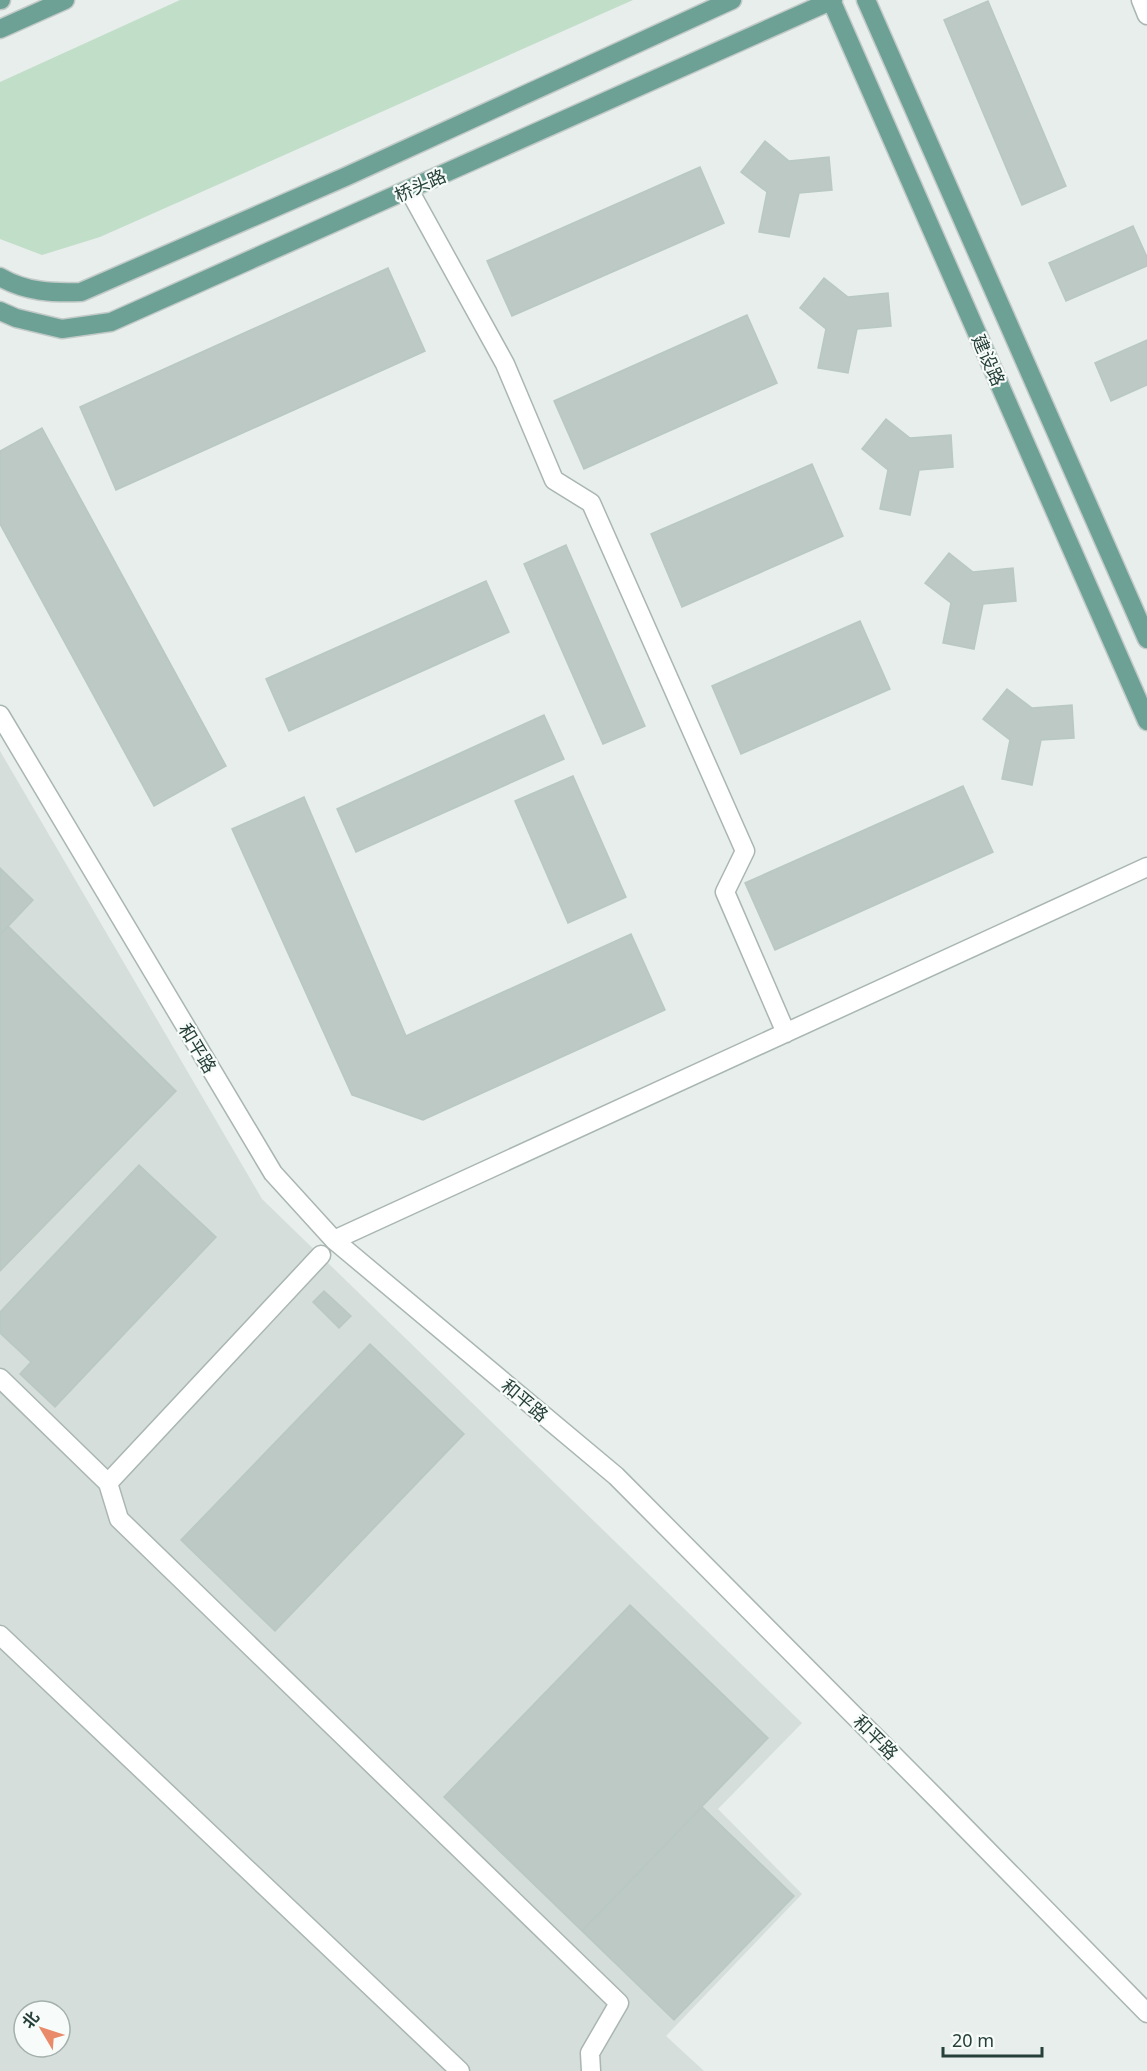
<svg xmlns="http://www.w3.org/2000/svg" width="1147" height="2071" font-family="'Noto Sans','Noto Sans SC',sans-serif">
<style>
.built{fill:#d5deda;fill-rule:evenodd}
.green{fill:#c1dec9}
.building{fill:#bcc9c4;stroke:#b9c8c2;stroke-width:1.5}
.lines{fill:none;stroke-linecap:round;stroke-linejoin:round}
.minor-casing{stroke:#a9b6b2;stroke-width:21}
.major-casing{stroke:#c2cac8;stroke-width:21}
.minor{stroke:#fff;stroke-width:18}
.major{stroke:#6ea195;stroke-width:18}
.labels{text-anchor:middle;dominant-baseline:central;stroke-width:4.5;stroke-linejoin:round;paint-order:stroke}
.street-label{font-size:18px;fill:#264039;stroke:#f7fbf9}
</style>
<rect width="100%" height="100%" fill="#e7eeeb"/>
<path class="built" d="M0 751 262 1199 802 1723 718 1809 802 1894 666 2036 704 2071H0ZM24 2011H60V2047H24Z"/>
<path class="green" d="M180 0H633L100 237 42 255 0 239V82Z"/>
<path class="building" d="M988 1 1066 186 1022 205 944 20Z
M765 141 789 161 829 157 832 190 799 193 789 237 759 232 767 192 741 172Z
M700 167 724 223 512 316 487 261Z
M1133 226 1147 257V266L1066 301 1049 263Z
M388 268 425 351 116 490 80 407Z
M824 278 848 297 888 293 891 326 857 329 848 373 818 368 826 329 800 308Z
M747 315 777 383 584 469 554 401Z
M1147 340V385L1111 401 1095 363Z
M886 419 910 438 951 435 953 467 919 470 910 515 880 509 888 470 862 449Z
M42 428 226 766 154 806 0 524V451Z
M812 464 843 536 682 607 651 534Z
M566 545 645 726 603 744 524 564Z
M949 553 973 572 1013 568 1016 601 983 604 974 649 943 643 951 603 925 583Z
M486 581 509 632 289 731 266 679Z
M860 621 890 689 741 754 712 686Z
M1007 689 1032 708 1072 705 1074 738 1041 740 1032 785 1002 779 1010 740 983 719Z
M544 715 564 759 356 852 337 809Z
M573 776 626 897 568 923 515 801Z
M963 786 993 852 775 950 745 883Z
M304 797 406 1036 631 934 665 1010 423 1120 352 1095 232 829Z
M0 868 33 900 0 935Z
M8 926 176 1091 0 1271V935Z
M139 1165 216 1237 55 1407 20 1374 31 1362 0 1333V1312Z
M324 1291 351 1316 339 1328 313 1302Z
M370 1344 464 1434 275 1631 181 1540Z
M630 1605 768 1738 582 1931 444 1797Z
M702 1807 794 1896 674 2020 582 1931Z"/>
<g class="lines">
<defs>
<path id="minor" d="M1141 0 1147 15
M409 190 505 364 554 480 591 503 745 851 725 892 786 1033
M0 715 273 1173 334 1240 616 1476 941 1803 1147 2013
M334 1240 1147 867
M0 1378 108 1483 119 1519 619 2003 590 2053 591 2071
M108 1483 321 1255
M0 1635 460 2071"/>
<path id="major" d="M0 0H1
M831 0 1147 721
M866 0 1147 639
M0 29 65 0
M0 277C26 292 52 293 81 292L345 177 732 0
M0 311 16 318 62 329 111 322 833 0"/>
</defs>
<use href="#minor" class="minor-casing"/>
<use href="#major" class="major-casing"/>
<use href="#minor" class="minor"/>
<use href="#major" class="major"/>
</g>
<g class="labels">
<g class="street-label">
<text transform="translate(420 185) rotate(-24)">桥头路</text>
<text transform="translate(989 360) rotate(66)">建设路</text>
<text transform="translate(198 1048) rotate(59)">和平路</text>
<text transform="translate(525 1400) rotate(40)">和平路</text>
<text transform="translate(876 1737) rotate(45)">和平路</text>
</g>
</g>
<g transform="translate(42 2029) rotate(309)"><circle r="28" fill="#f7fbf9" stroke="#a3b0ac" stroke-width="1.5"/>
<path d="M0-4.5L10 22L0 15L-10 22Z" fill="#e98b6a"/>
<text y="-9" font-size="16" font-weight="bold" text-anchor="middle" fill="#264039">北</text>
</g>
<path d="M943 2047v9h99v-9" fill="none" stroke="#264039" stroke-width="3"/>
<text x="952" y="2047" font-size="18" fill="#264039" stroke="#f7fbf9" stroke-width="4.5" paint-order="stroke">20 m</text>
</svg>
